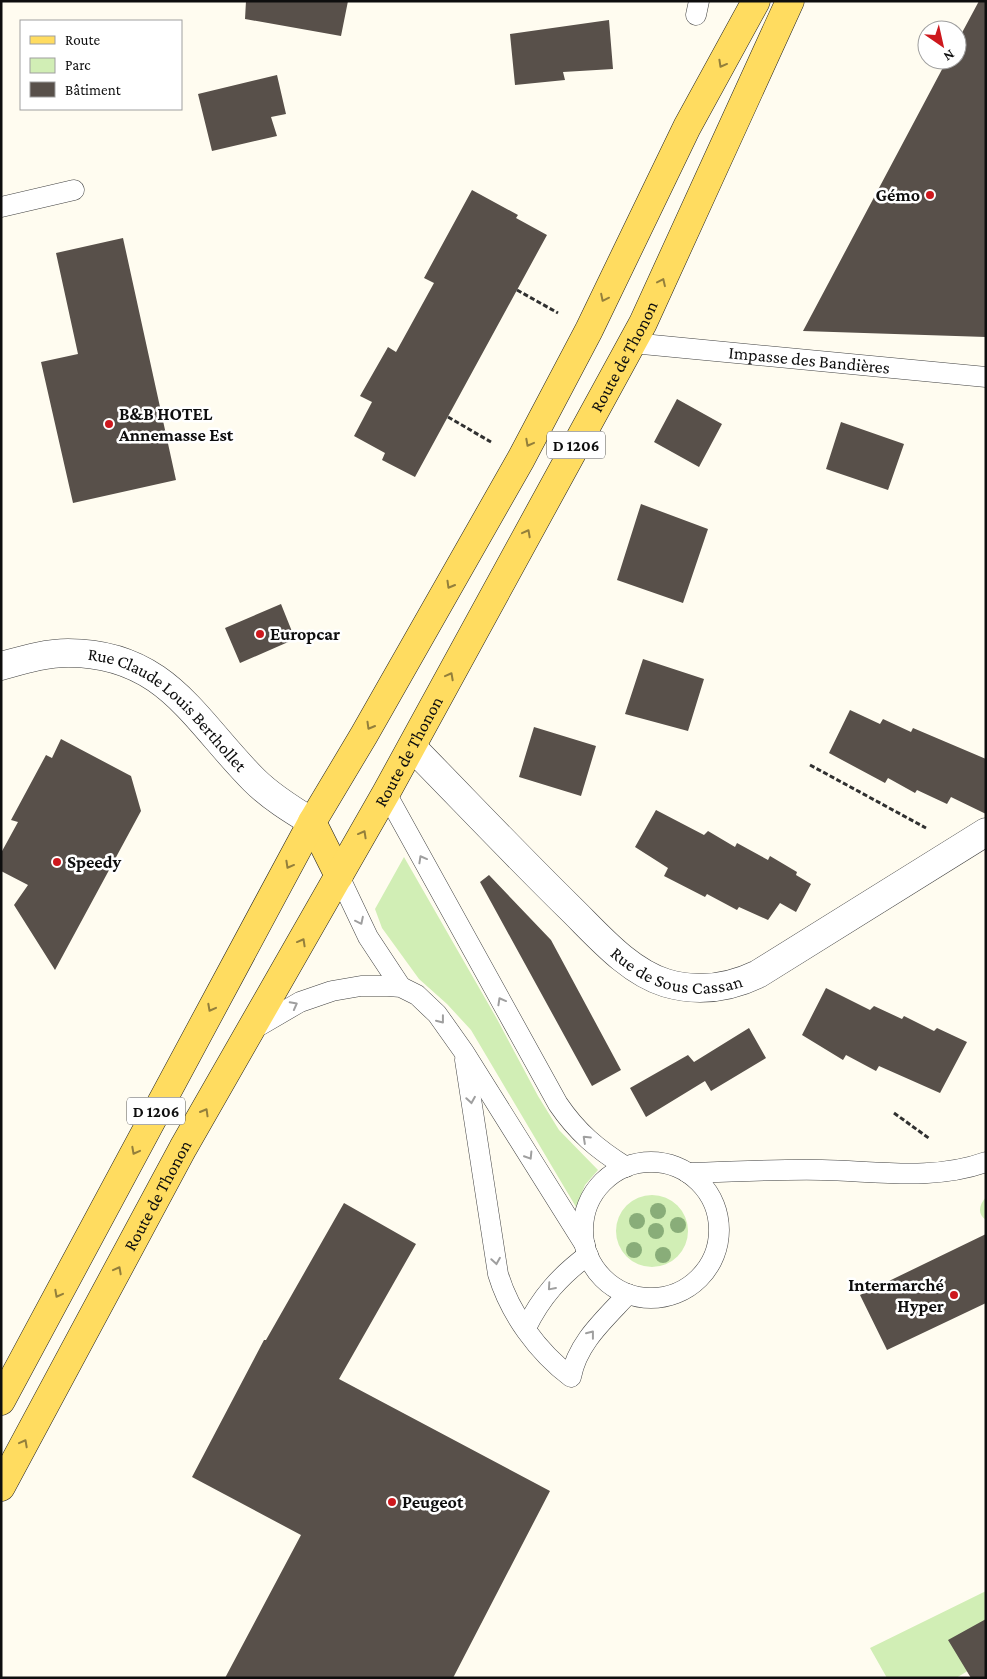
<svg xmlns="http://www.w3.org/2000/svg" width="987" height="1679" font-family="'Crimson Pro',serif">
<style>
.green{fill:#d1eeb5}
.building{fill:#58504a}
.lines{fill:none;stroke-linecap:round;stroke-linejoin:round}
.lane-casing{stroke:#414141;stroke-width:21}
.street-casing{stroke:#414141;stroke-width:29}
.primary-casing{stroke:#1f1f1f;stroke-width:29}
.path{stroke:#303030;stroke-width:3;stroke-dasharray:5 2.5;stroke-linecap:butt}
.lane{stroke:#fff;stroke-width:20}
.street{stroke:#fff;stroke-width:28}
.primary{stroke:#ffdc60;stroke-width:28}
.tree{fill:#89ad79}
.oneway{stroke:#937f3b}
.oneway2{stroke:#9f9f9f}
.poi-dot{fill:#cd181d;stroke:#fff;stroke-width:2}
.labels{text-anchor:middle;dominant-baseline:central;stroke-width:5;stroke-linejoin:round;paint-order:stroke}
.shield{fill:#fff;stroke:#565656;stroke-width:1}
.shield-label{font-size:16px;font-weight:bold;fill:#0e0e0e}
.poi-label{font-size:18px;font-weight:bold;fill:#0e0e0e;stroke:#fff;text-anchor:start}
.street-label{font-size:18px;fill:#0e0e0e;stroke:#fff}
</style>
<rect width="100%" height="100%" fill="#fffcf0"/>
<path class="green" d="M404 857 497 1019 538 1096 559 1130 598 1170 585 1185 576 1207 471 1030 447 1004 419 979 382 928 375 909Z
M616 1231a36 36 0 1 1 72 0a36 36 0 1 1-72 0Z
M986 1197V1220C977 1214 979 1205 986 1197Z
M986 1591V1660L956 1678H887L870 1648Z"/>
<path class="building" d="M246 1H348L341 36 245 19Z
M979 1H986V337L803 331 947 60H957V42Z
M609 20 613 69 563 72 565 80 515 85 510 34Z
M277 75 286 114 271 117 277 136 212 151 198 94Z
M472 190 518 215 516 218 547 235 415 477 382 460 385 453 354 436 372 402 360 396 388 347 396 352 434 283 424 278Z
M123 238 176 480 73 503 41 362 78 354 56 253Z
M677 399 722 424 699 467 654 442Z
M841 422 904 444 888 490 826 469Z
M641 504 708 529 683 603 617 580Z
M281 604 295 639 240 663 225 628Z
M643 659 704 679 688 731 625 714Z
M850 710 880 724 883 719 911 732 913 728 986 759V814L951 797 947 804 917 790 915 793 888 778 885 783 829 753Z
M534 727 596 746 581 796 519 777Z
M61 739 131 776 141 811 55 970 14 905 28 885 1 871V853L18 822 11 820 46 755 52 758Z
M656 810 704 835 708 831 735 847 737 843 768 860 770 856 797 872 796 875 811 884 796 912 780 903 768 920 739 907 737 910 707 894 705 897 664 876 668 868 635 847Z
M489 875 551 940 621 1070 592 1086 480 882Z
M826 988 870 1010 874 1006 902 1019 904 1016 934 1031 937 1028 967 1042 940 1093 879 1066 876 1071 846 1055 843 1060 802 1035Z
M749 1028 766 1058 711 1091 705 1081 646 1117 630 1088 688 1055 694 1062Z
M344 1203 416 1244 339 1379 550 1491 453 1678H225L301 1535 192 1477 264 1340H266Z
M986 1234V1303L887 1350 860 1295Z
M986 1619V1678H971L948 1640Z"/>
<g class="lines">
<defs>
<g id="lane">
<path d="M696 15 699 1"/>
<path d="M1 207 74 190"/>
<path id="s1" d="M632 343 986 377"/>
<path d="M386 793 558 1104C577 1132 597 1149 626 1167"/>
<path d="M339 876 368 937 401 987"/>
<path d="M252 1030 300 1002 332 991 361 986H388L401 987 417 995 437 1014 464 1052 585 1245"/>
<path d="M465 1060 498 1274C510 1314 538 1352 571 1377 577 1343 605 1319 628 1294"/>
<circle cx="651" cy="1230" r="68"/>
<path d="M688 1173C732 1172 777 1169 822 1170 876 1171 934 1181 986 1162"/>
<path d="M526 1328C541 1297 560 1276 588 1255"/>
</g>
<g id="street">
<path id="s2" d="M1 666C23 660 45 653 68 653 166 653 194 720 254 780 271 797 292 810 312 822"/>
<path id="s3" d="M412 747C464 800 515 854 568 906 596 933 627 971 666 983 697 992 729 988 758 974L986 832"/>
</g>
<g id="primary">
<path d="M312 822 339 876"/>
<path d="M1 1401 312 822 364 735 521 459 589 330 687 127 756 1"/>
<path id="s4" d="M1 1487 183 1148 386 793 643 323 790 1"/>
</g>
</defs>
<use href="#lane" class="lane-casing"/>
<use href="#street" class="street-casing"/>
<use href="#primary" class="primary-casing"/>
<path class="path" d="M517 290 558 313
M448 417 491 442
M810 765 926 828
M894 1113 930 1139"/>
<use href="#lane" class="lane"/>
<use href="#street" class="street"/>
<use href="#primary" class="primary"/>
</g>
<g class="tree">
<circle cx="658" cy="1211" r="8"/>
<circle cx="637" cy="1221" r="8"/>
<circle cx="678" cy="1225" r="8"/>
<circle cx="656" cy="1231" r="8"/>
<circle cx="634" cy="1250" r="8"/>
<circle cx="663" cy="1255" r="8"/>
</g>
<defs><path id="oneway-chevron" d="M-2-3.5L2.5 0L-2 3.5" fill="none" stroke-width="1.6" stroke-linecap="round" stroke-linejoin="round" transform="scale(1.25)"/></defs>
<g class="oneway">
<use href="#oneway-chevron" transform="translate(722 64) rotate(119)"/>
<use href="#oneway-chevron" transform="translate(662 282) rotate(-65)"/>
<use href="#oneway-chevron" transform="translate(604 298) rotate(116)"/>
<use href="#oneway-chevron" transform="translate(529 443) rotate(118)"/>
<use href="#oneway-chevron" transform="translate(527 533) rotate(-62)"/>
<use href="#oneway-chevron" transform="translate(450 585) rotate(120)"/>
<use href="#oneway-chevron" transform="translate(450 676) rotate(-62)"/>
<use href="#oneway-chevron" transform="translate(370 726) rotate(120)"/>
<use href="#oneway-chevron" transform="translate(363 834) rotate(-61)"/>
<use href="#oneway-chevron" transform="translate(289 865) rotate(119)"/>
<use href="#oneway-chevron" transform="translate(302 942) rotate(-61)"/>
<use href="#oneway-chevron" transform="translate(211 1008) rotate(118)"/>
<use href="#oneway-chevron" transform="translate(205 1112) rotate(-60)"/>
<use href="#oneway-chevron" transform="translate(135 1151) rotate(118)"/>
<use href="#oneway-chevron" transform="translate(118 1270) rotate(-62)"/>
<use href="#oneway-chevron" transform="translate(58 1294) rotate(118)"/>
<use href="#oneway-chevron" transform="translate(24 1443) rotate(-62)"/>
</g>
<g class="oneway2">
<use href="#oneway-chevron" transform="translate(422 859) rotate(-119)"/>
<use href="#oneway-chevron" transform="translate(360 921) rotate(64)"/>
<use href="#oneway-chevron" transform="translate(501 1001) rotate(-119)"/>
<use href="#oneway-chevron" transform="translate(294 1005) rotate(-28)"/>
<use href="#oneway-chevron" transform="translate(441 1020) rotate(52)"/>
<use href="#oneway-chevron" transform="translate(471 1100) rotate(81)"/>
<use href="#oneway-chevron" transform="translate(586 1139) rotate(-137)"/>
<use href="#oneway-chevron" transform="translate(529 1156) rotate(58)"/>
<use href="#oneway-chevron" transform="translate(496 1261) rotate(81)"/>
<use href="#oneway-chevron" transform="translate(551 1287) rotate(131)"/>
<use href="#oneway-chevron" transform="translate(591 1334) rotate(-52)"/>
</g>
<g class="poi-dot">
<circle cx="930" cy="195" r="5"/>
<circle cx="109" cy="424" r="5"/>
<circle cx="260" cy="634" r="5"/>
<circle cx="57" cy="862" r="5"/>
<circle cx="954" cy="1295" r="5"/>
<circle cx="392" cy="1502" r="5"/>
</g>
<g class="labels">
<g class="shield">
<rect x="547" y="431.5" width="58" height="27" rx="4"/>
<rect x="127" y="1097.5" width="58" height="27" rx="4"/>
</g>
<g class="shield-label">
<text x="576" y="445">D 1206</text>
<text x="156" y="1111">D 1206</text>
</g>
<g class="poi-label">
<text x="920" y="195" text-anchor="end">Gémo</text>
<text x="119" y="414">B&amp;B HOTEL<tspan x="119" dy="21">Annemasse Est</tspan></text>
<text x="270" y="634">Europcar</text>
<text x="67" y="862">Speedy</text>
<text x="944" y="1285" text-anchor="end">Intermarché<tspan x="944" dy="21">Hyper</tspan></text>
<text x="402" y="1502">Peugeot</text>
</g>
<g class="street-label">
<text stroke="none"><textPath href="#s4" startOffset="1291">Route de Thonon</textPath></text>
<text stroke="none"><textPath href="#s1" startOffset="178">Impasse des Bandières</textPath></text>
<text stroke="none"><textPath href="#s2" startOffset="188">Rue Claude Louis Berthollet</textPath></text>
<text stroke="none"><textPath href="#s4" startOffset="841">Route de Thonon</textPath></text>
<text stroke="none"><textPath href="#s3" startOffset="356">Rue de Sous Cassan</textPath></text>
<text stroke="none"><textPath href="#s4" startOffset="331">Route de Thonon</textPath></text>
</g>
</g>
<rect width="987" height="1679" fill="none" stroke="#0e0e0e" stroke-width="5"/>
<rect x="20" y="20" width="162" height="90" fill="#ffffff" stroke="#9f9f9f"/>
<rect x="30" y="36" width="25" height="8" fill="#ffdc60" stroke="#9f9f9f"/>
<text x="65" y="45" font-size="15" fill="#0e0e0e">Route</text>
<rect x="30" y="58" width="25" height="15" fill="#d1eeb5" stroke="#9f9f9f"/>
<text x="65" y="70" font-size="15" fill="#0e0e0e">Parc</text>
<rect x="30" y="82" width="25" height="15" fill="#58504a" stroke="#9f9f9f"/>
<text x="65" y="95" font-size="15" fill="#0e0e0e">Bâtiment</text>
<g transform="translate(942 45) rotate(146)"><circle r="24" fill="#ffffff" stroke="#9f9f9f"/>
<path d="M0-4L9 19L0 12L-9 19Z" fill="#cd181d"/>
<text y="-8" font-size="14" font-weight="bold" text-anchor="middle" fill="#0e0e0e">N</text>
</g>
</svg>
